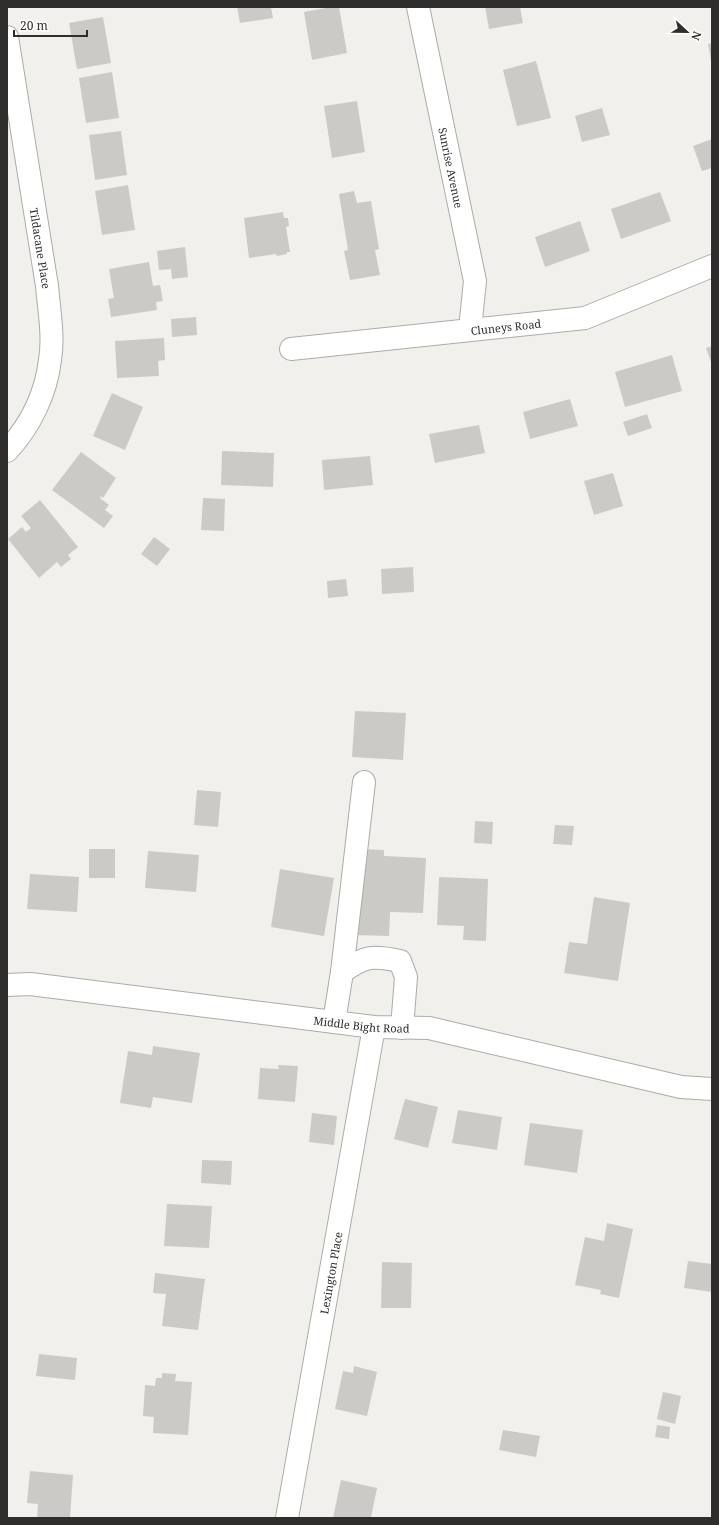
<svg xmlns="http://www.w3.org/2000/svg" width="719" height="1525" font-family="'Noto Serif',serif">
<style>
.building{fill:#cccac7}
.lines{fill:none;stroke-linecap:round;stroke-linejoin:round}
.minor-casing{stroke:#acaba7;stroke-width:24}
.minor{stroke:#fff;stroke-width:22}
.labels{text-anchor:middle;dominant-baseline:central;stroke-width:3;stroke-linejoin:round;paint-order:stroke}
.street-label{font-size:11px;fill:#2f2e2d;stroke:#fffefb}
</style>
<rect width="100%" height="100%" fill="#f2f0ed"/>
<path class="building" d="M237 7H271L273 18 240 23Z
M331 7H339L347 53 312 60 304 12Z
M485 7H520L523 23 489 29Z
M103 17 111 63 77 69 69 23Z
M712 43V61H711L708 44Z
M536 61 551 118 517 126 503 70Z
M112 72 119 118 86 123 79 78Z
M357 101 365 152 332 158 324 106Z
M602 108 610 135 582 142 575 116Z
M121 131 127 175 95 180 89 135Z
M712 139V168L702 171 693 146Z
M128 185 135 230 102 235 95 191Z
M354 191 357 203 371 201 379 249 375 250 380 275 350 280 344 251 348 250 339 194Z
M660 192 671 221 621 239 611 209Z
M283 212 284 218H288L289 226 286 227 290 252H287V254L277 256 276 254 249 258 244 218Z
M580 221 590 251 545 267 535 237Z
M185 247 188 277 172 279 171 269 159 270 157 251Z
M149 262 153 286 160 285 163 301 156 302 157 310 111 317 108 299 114 298 109 269Z
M196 317 197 335 172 337 171 319Z
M164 338 165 360 158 361 159 376 117 378 115 341Z
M712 346V365L706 348Z
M672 355 682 391 625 407 615 372Z
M112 393 143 407 125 450 93 436Z
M570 399 578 426 530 439 523 412Z
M647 414 652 428 628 436 623 422Z
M479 425 485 453 435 463 429 434Z
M222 451 274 453 273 487 221 485Z
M81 452 116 478 103 498 101 496 100 498 109 505 105 510 113 516 104 528 52 490Z
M370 456 373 485 324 490 322 460Z
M613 473 623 506 594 515 584 481Z
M203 498 225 499 224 531 201 530Z
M40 500 78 547 68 555 71 559 61 567 57 562 39 578 8 539 22 527 26 532 31 528 21 516Z
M154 537 170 549 157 566 141 554Z
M413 567 414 592 382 594 381 569Z
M346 579 348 596 328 598 327 581Z
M355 711 406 713 403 760 352 757Z
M197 790 221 792 218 827 194 825Z
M475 821 493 822 492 844 474 843Z
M555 825 574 826 572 845 553 844Z
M89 849H115V878H89Z
M357 849 384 850V856L426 858 423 913 390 912 389 936 354 935Z
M148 851 199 855 196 892 145 888Z
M280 869 334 878 324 936 271 927Z
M30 874 79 877 77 912 27 909Z
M439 877 488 879 486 941 463 940 464 926 437 925Z
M594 897 630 903 618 981 564 973 569 942 587 944Z
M153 1046 200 1053 192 1103 153 1097 151 1108 120 1103 128 1051 152 1055Z
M278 1065 298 1066 295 1102 258 1099 260 1068 279 1069Z
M405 1099 438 1107 428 1148 394 1139Z
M458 1110 502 1117 497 1150 452 1143Z
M312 1113 337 1116 334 1145 309 1142Z
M530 1123 583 1130 577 1173 524 1165Z
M202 1160 232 1161 231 1185 201 1183Z
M167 1204 212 1206 209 1248 164 1246Z
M607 1223 633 1229 619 1298 600 1294 601 1290 575 1285 585 1237 604 1241Z
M688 1261 712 1264V1292L684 1288Z
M382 1262 412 1263 411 1308H381Z
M155 1273 205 1279 198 1330 162 1326 166 1294 153 1293Z
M39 1354 77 1358 75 1380 36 1376Z
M354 1366 377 1372 367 1416 335 1409 343 1371 353 1373Z
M162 1373 176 1374 175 1381 192 1382 188 1435 153 1433 154 1417 143 1416 145 1385 155 1386 156 1378H162Z
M663 1392 681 1396 675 1424 657 1419Z
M657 1425 670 1427 669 1439 655 1437Z
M503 1430 540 1436 536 1457 499 1450Z
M30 1471 73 1475 70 1518H37L38 1504 27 1503Z
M341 1480 377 1488 371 1518H333Z"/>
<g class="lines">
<defs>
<g id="minor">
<path id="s1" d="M418 7 475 281 470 329"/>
<path id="s2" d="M7 37 47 286C49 310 54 336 50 360 46 394 30 426 7 451"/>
<path id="s3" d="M291 349 585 318 712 266"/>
<path d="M342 972C365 956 372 955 400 961L406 977 402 1028"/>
<path id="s4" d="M7 985 30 984 374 1027 429 1028 681 1087 712 1089"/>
<path d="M334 1022 342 972 364 782"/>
<path id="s5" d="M287 1518 374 1027"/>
</g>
</defs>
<use href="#minor" class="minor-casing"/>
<use href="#minor" class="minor"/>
</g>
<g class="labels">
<g class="street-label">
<text stroke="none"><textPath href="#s1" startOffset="164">Sunrise Avenue</textPath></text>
<text stroke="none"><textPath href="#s2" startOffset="214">Tildacane Place</textPath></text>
<text stroke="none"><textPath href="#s3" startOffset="216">Cluneys Road</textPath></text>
<text stroke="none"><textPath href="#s4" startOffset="357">Middle Bight Road</textPath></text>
<text stroke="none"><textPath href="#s5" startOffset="249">Lexington Place</textPath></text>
</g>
</g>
<rect width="719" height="1525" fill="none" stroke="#2f2e2d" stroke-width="16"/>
<g transform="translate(687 32) rotate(112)" stroke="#fffefb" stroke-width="3" paint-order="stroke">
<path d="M0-3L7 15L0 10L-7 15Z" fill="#2f2e2d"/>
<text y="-6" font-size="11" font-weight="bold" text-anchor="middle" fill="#2f2e2d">N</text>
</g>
<path d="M14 30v6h73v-6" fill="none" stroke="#2f2e2d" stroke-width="2"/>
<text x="20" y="30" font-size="12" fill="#2f2e2d" stroke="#fffefb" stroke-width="3" paint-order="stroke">20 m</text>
</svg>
